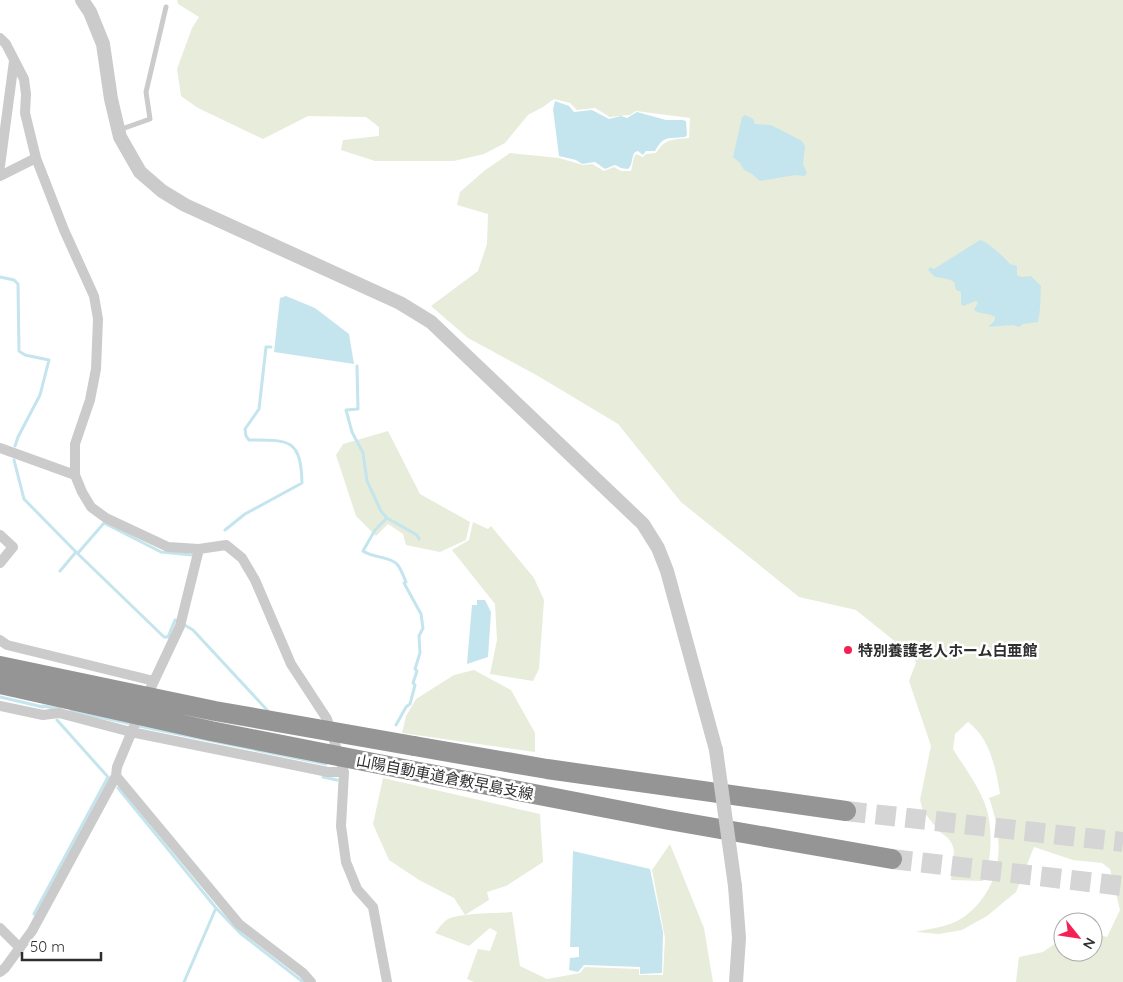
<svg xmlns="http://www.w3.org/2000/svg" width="1123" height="982" font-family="Quicksand,'Noto Sans JP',sans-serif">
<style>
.green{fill:#e7edda}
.water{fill:#c4e5ee}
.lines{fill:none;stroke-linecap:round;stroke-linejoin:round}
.stream{stroke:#c4e5ee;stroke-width:3}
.motorway-tunnel{stroke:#d5d5d5;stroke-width:20;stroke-dasharray:20 10;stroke-linecap:butt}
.service{stroke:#cbcbcb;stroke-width:5}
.minor{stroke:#cbcbcb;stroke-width:10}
.tertiary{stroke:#cbcbcb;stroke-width:14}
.motorway{stroke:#959595;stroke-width:20}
.tertiary-bridge{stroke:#cbcbcb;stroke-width:14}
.motorway-bridge{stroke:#959595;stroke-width:20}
.poi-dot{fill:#f42154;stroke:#fff;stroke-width:2}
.labels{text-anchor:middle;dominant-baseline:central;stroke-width:5;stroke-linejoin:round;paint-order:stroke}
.poi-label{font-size:15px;font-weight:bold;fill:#2e2e2e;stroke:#fff;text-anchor:start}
.street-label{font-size:15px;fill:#2e2e2e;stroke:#fff}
</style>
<rect width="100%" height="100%" fill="#fff"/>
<path class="green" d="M177 0H1123V982H1016L1019 957 1043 952 1063 938V952H1093V933L1107 937 1120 910 1110 869 1102 863 1073 860 1034 847 1016 892 987 916 962 930 939 934 916 932C927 929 939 928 950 924 960 921 971 912 978 904 1005 873 1002 834 989 798L1000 794C996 769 990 738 968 722L955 734 953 749C964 767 979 786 986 807 993 828 992 861 983 881L951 880 954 851 952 844 948 838 940 832 923 811 920 800 931 746 909 681 916 663 913 656 856 610 799 597 681 502 618 424 538 376 468 338 431 306 478 271 487 244 488 214 457 205 460 192 484 171 510 153 559 158 583 165 592 164 604 171 614 167 621 171H631L634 157 636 154 643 157 646 154 656 153C665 138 673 140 689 138L690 118 636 111 630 115 610 117 595 108 577 110 570 103 554 99 543 107 528 115 505 143 484 154 454 161H375L341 150 343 140 379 136V127L366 117 308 116 263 139 198 108 181 96 177 69 192 28 199 17 178 4Z
M388 431 420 494 470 522 466 540 440 552 406 545 403 534 388 524 376 536 356 516 336 455 343 444Z
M473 522 488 529 491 526 534 578 544 600 539 669 533 681 490 674 497 640 495 604 452 550 469 540Z
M474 670 511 690 535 733V752L402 733 406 716 416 699 454 675Z
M383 778 540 814 543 862 506 886 487 892 489 900 465 915 454 898 419 880 389 860 373 824Z
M670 844 704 928 713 982H474L467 979 478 949 490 951 497 932 490 928 469 946 435 933C439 928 443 922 448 919 458 913 499 913 512 912L520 966 547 979 580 973 585 967 639 969V975H663L665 938 652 870Z"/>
<path class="water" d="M555 101 569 106 574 112 592 110 609 119 621 116 627 118 637 112 666 120H682L686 121 687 135 685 137C668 139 664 135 655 151H646L643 155 638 151 635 152C631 157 633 165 628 169L621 168 615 165 605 169 595 162 582 164 576 160 559 156 553 109Z
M745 115 753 119 755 124 771 125 802 141 805 146 803 164 807 173 804 176 795 175 760 181 752 174 744 170 740 163 733 157 742 117Z
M980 240C987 241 1006 259 1010 264L1017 266V275L1021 277 1031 276 1041 286C1040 298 1041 310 1038 322L1023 324 1019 327 1013 325 988 327 995 320V317C989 312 979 315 974 310L978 302 976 301 963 306 961 304V292L956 290 954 282C949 278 941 278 935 277L928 270 930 267 934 269Z
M286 296 315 308 349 334 354 364 274 352 280 298Z
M477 600H485L491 612 488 657 467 664 472 605H477Z
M573 851 650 869 663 932 662 973 640 974V967L584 965 578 972 569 970 570 958 579 957V947H570Z"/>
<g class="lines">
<path class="stream" d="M0 277 14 280 18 284 19 351 25 355 49 360 40 395 18 437 15 446
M357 366 358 409 346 410 352 432 363 453 367 481 381 511 387 518 417 535 419 539
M14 460 24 499 76 552
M387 518 375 530 363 551C373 558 388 556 397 564 401 569 404 577 406 582L404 583 421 614 423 628 419 636 420 653 415 669 417 671 413 683 415 685 410 704 406 707 396 725
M225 530 245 514 302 483C301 438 288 440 249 440L246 436 245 429 259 409 266 347H271
M78 553 104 523 161 552 192 555
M60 571 76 552 164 637H168L175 620 178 622
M183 624 193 630 268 711
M0 697 43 707
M43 706 60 709
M71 711 132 724
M57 720 108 777
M139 726 326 764
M323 777 337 780
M118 788 216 908 240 933 303 982
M34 914 108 777
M184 982 216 908"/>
<path class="motorway-tunnel" d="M846 811 1123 842
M892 859 1123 886"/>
<path class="service" d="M119 130 150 119 146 92 166 7"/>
<path class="minor" d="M0 38 6 44 24 79 26 94 25 113 36 158 64 230 94 296 98 319 96 369 90 400 75 444V475L82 492 91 507 106 518 168 547 199 549 226 545 242 558 255 580 291 664 327 719 344 772 341 826 346 862 357 889 373 907 387 982
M0 166 14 61
M0 176 36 158
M0 448 75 475
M0 535 13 547 0 563
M0 640 7 645 154 681
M146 698 180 626 199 549
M0 706 43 715 59 713 131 732 328 772H344
M116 776 239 924 303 973 311 982
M0 928 20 948
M0 972 5 968 32 931 116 776 117 767 140 712"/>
<path class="tertiary" d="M82 0 90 12 103 44 111 99 120 137 140 172 162 191 185 205 400 303 431 322 643 524 658 548 667 571 716 750
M735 886 739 938 736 982"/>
<path class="motorway" d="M414 746 547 769 846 811
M409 770 669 820 892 859"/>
<path class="tertiary-bridge" d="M716 750 735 886"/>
<path class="motorway-bridge" d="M0 666 215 711 414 746
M0 684 211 731 409 770"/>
</g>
<circle class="poi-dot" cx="848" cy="650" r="5"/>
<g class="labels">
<g class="poi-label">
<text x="858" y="650">特別養護老人ホーム白亜館</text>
</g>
<g class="street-label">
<text transform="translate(445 777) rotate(11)">山陽自動車道倉敷早島支線</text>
</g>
</g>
<g transform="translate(1078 937) rotate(120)"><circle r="24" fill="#ffffff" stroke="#ababab"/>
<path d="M0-4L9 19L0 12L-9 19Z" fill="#f42154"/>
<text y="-8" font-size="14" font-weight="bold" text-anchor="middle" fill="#2e2e2e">N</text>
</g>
<path d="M22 952v8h79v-8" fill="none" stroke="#2e2e2e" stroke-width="2.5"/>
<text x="30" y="952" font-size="15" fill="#2e2e2e" stroke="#ffffff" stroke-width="4" paint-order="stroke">50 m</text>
</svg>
